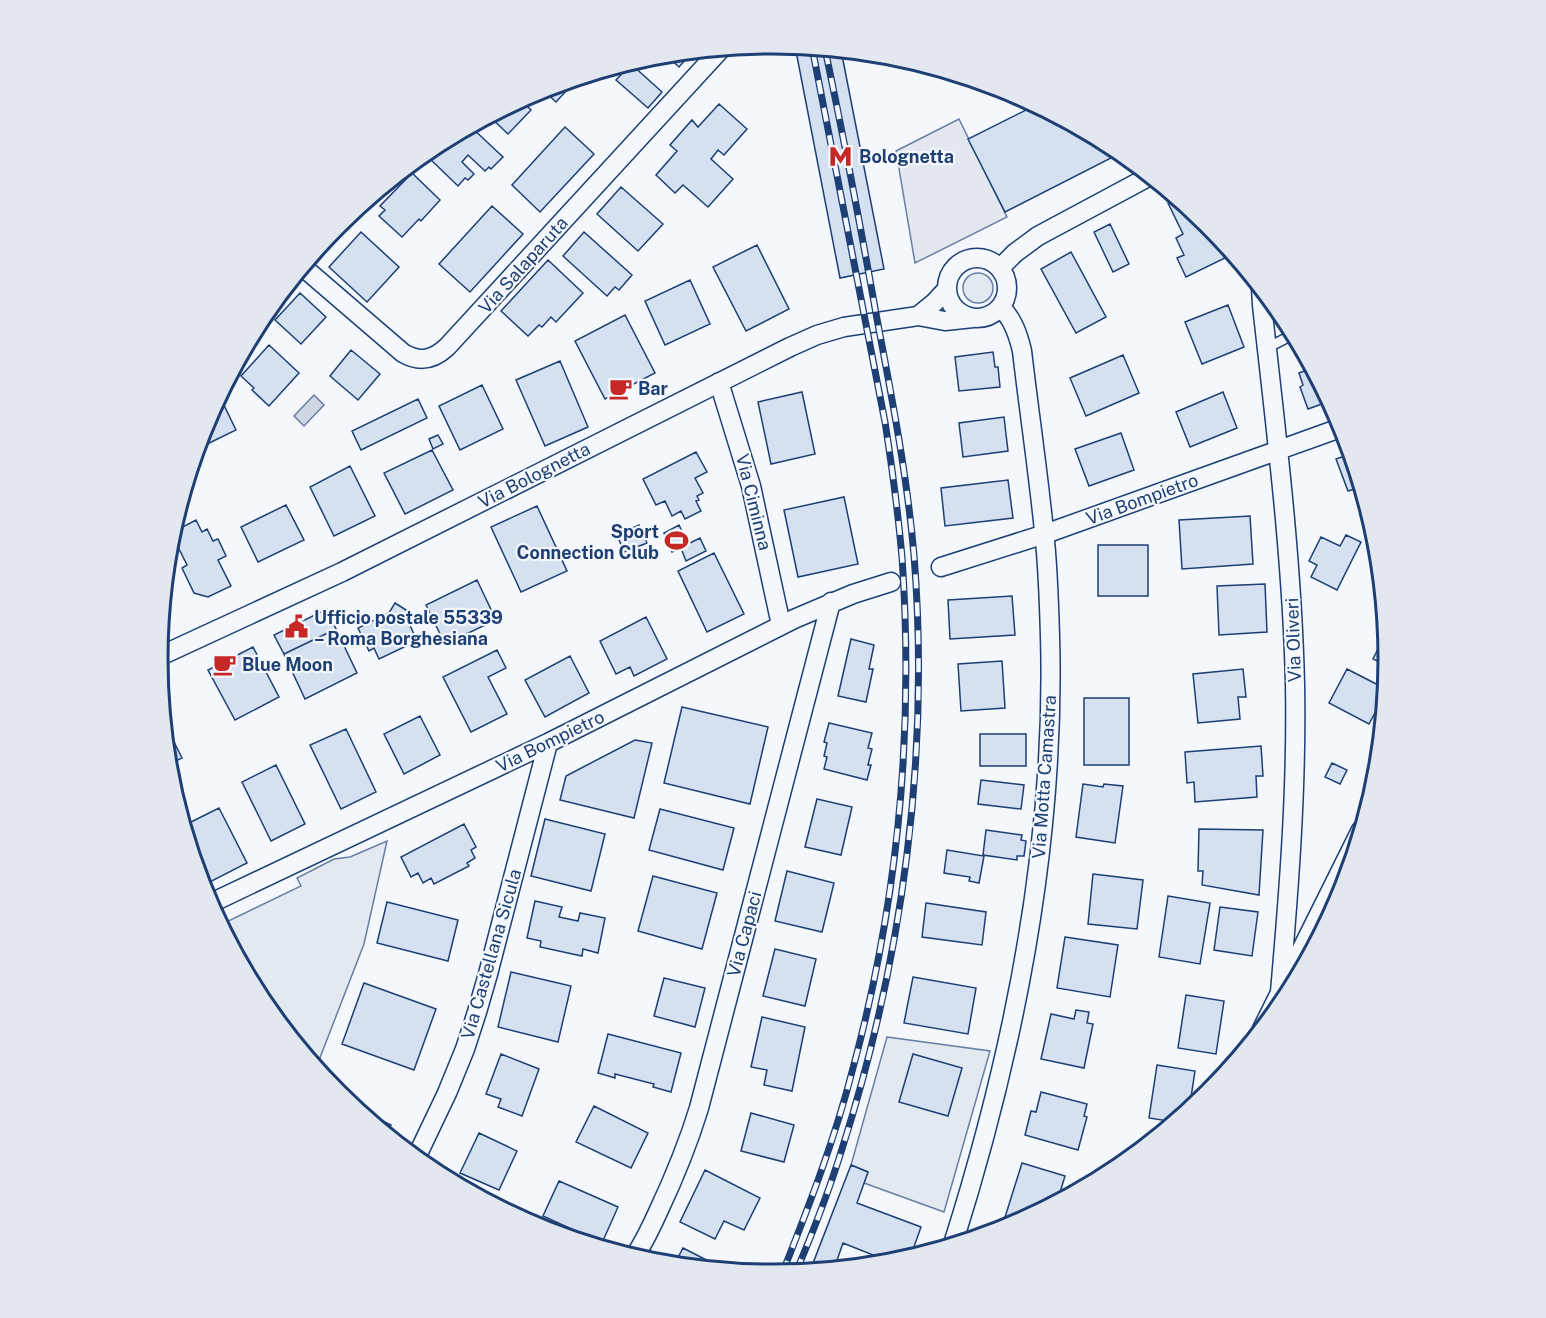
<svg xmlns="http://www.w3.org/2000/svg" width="1546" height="1318" font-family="'Public Sans',sans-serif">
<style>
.green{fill:#e3e9f0;stroke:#687fa3;stroke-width:1.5}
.parking{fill:#e3e8f0;stroke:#687fa3;stroke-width:1.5}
.water{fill:#cfd7e4;stroke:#687fa3;stroke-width:1.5}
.building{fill:#d5e0f0;stroke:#1d3f73;stroke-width:1.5}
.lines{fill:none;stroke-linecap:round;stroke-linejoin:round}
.service-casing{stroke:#1d3f73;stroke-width:12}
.minor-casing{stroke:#1d3f73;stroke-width:21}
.service{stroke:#f4f7fb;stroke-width:9}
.minor{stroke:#f4f7fb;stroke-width:18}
.rail-casing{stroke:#1d3f73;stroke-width:7}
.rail{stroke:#f4f7fb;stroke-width:4.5;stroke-dasharray:14;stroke-linecap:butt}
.labels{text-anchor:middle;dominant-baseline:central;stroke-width:4.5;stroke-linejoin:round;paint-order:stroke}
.poi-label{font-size:18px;font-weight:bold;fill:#1d3f73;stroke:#f4f7fb;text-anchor:start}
.street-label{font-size:18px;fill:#1d3f73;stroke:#f4f7fb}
.rim{fill:none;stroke:#1d3f73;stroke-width:3}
</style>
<rect width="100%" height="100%" fill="#f4f7fb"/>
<path class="green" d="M963 288a15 15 0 1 1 30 0a15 15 0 1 1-30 0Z
M387 841 364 944 316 1068 261 1001 220 925 301 886 297 878 334 859 350 857Z
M887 1037 990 1051 944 1212 864 1183 868 1172 851 1165Z"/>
<path class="parking" d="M959 119 1007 217 915 263 896 151Z"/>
<path class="water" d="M314 395 324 405 304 426 294 416Z"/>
<path class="building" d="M795 46 841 50 884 269 840 278Z
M693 51 679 67 665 54Z
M631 64 662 92 648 108 616 80Z
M578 78 556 102 542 89Z
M520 99 531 110 508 134 489 116Z
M719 104 747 129 724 155 718 150 711 159 733 179 708 207 683 185 675 193 656 175 677 151 670 145 692 120 698 127Z
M1036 105 1108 144 1115 156 1005 212 968 139Z
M470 126 503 157 491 169 489 167 485 171 468 155 462 162 474 174 468 180 465 178 458 186 428 157 444 141Z
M565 127 594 154 540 212 512 185Z
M412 173 440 200 421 221 419 219 402 237 379 216 385 210 380 206Z
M621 187 663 224 638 251 597 214Z
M1177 198 1208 224 1233 254 1186 277 1177 258 1184 255 1176 238 1183 234 1168 203Z
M492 206 523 234 470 292 439 264Z
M1110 224 1129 264 1113 272 1094 232Z
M361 232 399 267 367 302 329 267Z
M584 232 632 275 619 290 615 287 607 296 563 256Z
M757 245 789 309 746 331 713 267Z
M1071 252 1106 317 1076 333 1041 269Z
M548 260 583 293 556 322 551 317 542 327 539 325 528 336 501 311Z
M690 280 710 324 665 345 645 301Z
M300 293 326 317 301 344 275 320Z
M1228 305 1244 347 1202 364 1185 322Z
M625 315 655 373 605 399 575 341Z
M269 345 299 373 269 406 252 390 254 388 241 376Z
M351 350 380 374 358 400 330 376Z
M993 352 995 367H998L1000 387 959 391 955 357Z
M1123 355 1139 393 1086 416 1070 378Z
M560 361 588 427 545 446 516 380Z
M1312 368 1331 404 1324 407 1322 404 1308 409 1300 387 1303 385 1299 373Z
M482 385 503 429 460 450 439 406Z
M802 392 815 454 771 464 758 402Z
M1223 392 1237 428 1190 447 1176 412Z
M219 395 236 430 197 449 204 423Z
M418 399 427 418 361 450 352 431Z
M1004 417 1008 451 963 457 959 423Z
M1121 433 1134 470 1089 486 1075 449Z
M438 435 443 444 433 449 429 439Z
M432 450 453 490 405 514 384 473Z
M696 452 707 472 695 478 703 493 697 496 699 500 696 501 701 511 685 519 681 511 672 516 665 501 656 505 643 479Z
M1351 454 1361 487 1348 491 1336 459Z
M350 466 375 516 334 536 310 487Z
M1008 480 1013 518 945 526 941 488Z
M844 497 858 564 798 577 784 510Z
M286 505 304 540 258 562 241 527Z
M537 506 567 571 521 592 491 527Z
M1250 516 1253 564 1182 569 1179 520Z
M196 520 202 532 207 529 213 541 218 539 226 556 218 560 231 586 208 597 194 593 182 568 187 565 171 533Z
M639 525 647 543 624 552 617 535Z
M679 525 688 544 700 538 706 551 686 561 681 548 672 552 664 533Z
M1346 535 1361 542 1337 590 1311 577 1317 565 1309 561 1321 537 1340 546Z
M1098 545H1148V596H1098Z
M714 553 744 614 707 632 678 571Z
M477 580 496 620 445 644 426 605Z
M1265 584 1267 632 1219 635 1217 586Z
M1012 596 1015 635 950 639 948 600Z
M395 603 414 615 409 623 417 641 379 659 374 648 369 651 358 628 389 613Z
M327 609 336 629 284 654 274 635Z
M646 617 667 659 634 676 630 667 616 674 600 641Z
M1385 622 1388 659V666L1373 659 1386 633 1381 631Z
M336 629 357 673 305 699 284 654Z
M851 639 874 645 869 669H873L866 702 838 696Z
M253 647 279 697 235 720 208 670Z
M497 650 506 668 488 677 507 714 471 732 443 677Z
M570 656 589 693 545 717 525 680Z
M1002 661 1005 708 961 711 958 664Z
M1243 669 1246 697H1238L1240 719 1198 723 1193 674Z
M1347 669 1386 689 1385 694 1369 724 1329 703Z
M1084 698H1129V765H1084Z
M682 707 768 727 750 804 664 783Z
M420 716 440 755 404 774 384 734Z
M164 722 182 758 168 765Z
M829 723 872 733 868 748 872 749 868 765H871L867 780 824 769 827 757 824 756 827 743 824 742Z
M346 729 376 792 341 809 310 745Z
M980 734H1026V766H980Z
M635 740 652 743 634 818 560 800 566 776Z
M1261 746 1263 776H1256L1257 797 1195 802 1194 782 1187 783 1185 752Z
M1332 763 1347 770 1340 784 1325 777Z
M276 765 305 824 271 841 242 782Z
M981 780 1024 785 1021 809 978 804Z
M1083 784 1103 787 1104 784 1123 786 1115 843 1076 837Z
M817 799 852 807 841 855 805 847Z
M219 808 247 863 202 886 183 826Z
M660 809 734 828 723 870 649 850Z
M545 819 605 834 591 891 531 876Z
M464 824 476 847 471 850 475 858 467 863 469 866 434 884 431 878 423 883 418 873 411 877 401 857Z
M1199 829 1263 830 1259 895 1202 885 1203 871H1198Z
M986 830 1022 835 1021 840 1026 841 1024 856H1017V860L983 855Z
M947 850 984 856 979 883 969 881 970 877 944 873Z
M787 871 834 883 822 932 775 921Z
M1093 874 1143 880 1137 929 1088 924Z
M653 876 717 893 702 949 638 931Z
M1168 896 1210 903 1200 964 1159 957Z
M535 901 562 907 559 917 578 921 580 913 605 918 598 953 583 949 582 956 540 947 541 941 527 938Z
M387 902 458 920 448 961 377 943Z
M926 903 986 912 982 945 922 937Z
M1220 907 1258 912 1252 956 1214 950Z
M1065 937 1118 945 1110 997 1057 988Z
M775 949 816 959 805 1006 763 996Z
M511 972 571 986 558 1042 498 1027Z
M913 977 976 988 968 1034 904 1023Z
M664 978 705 988 695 1027 654 1016Z
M364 983 436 1009 414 1070 342 1044Z
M1186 995 1224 1001 1216 1054 1178 1048Z
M1076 1010 1089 1012 1087 1023 1093 1024 1084 1068 1041 1059 1051 1014 1074 1019Z
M762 1017 805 1027 792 1091 764 1085 767 1070 751 1067Z
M608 1034 681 1053 671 1092 653 1087 654 1084 615 1074V1078L598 1073Z
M501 1054 539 1069 522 1116 498 1107 501 1099 486 1094Z
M913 1054 962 1068 948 1116 899 1102Z
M1157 1065 1195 1071 1189 1110 1174 1122 1149 1118Z
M1041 1092 1087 1104 1084 1116 1087 1117 1078 1150 1025 1135 1031 1111 1036 1112Z
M353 1106 391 1125 386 1134Z
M594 1106 648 1133 631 1168 576 1142Z
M751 1113 794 1125 784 1162 741 1151Z
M479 1133 517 1151 499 1190 460 1173Z
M1022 1163 1065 1176 1057 1202 1008 1228 1001 1230Z
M851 1165 868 1172 857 1203 921 1227 910 1258 893 1263 843 1243 834 1269 810 1271Z
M705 1170 760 1198 744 1230 724 1221 715 1239 680 1222Z
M559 1181 618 1207 602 1243 543 1216Z
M683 1248 726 1270 674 1265Z"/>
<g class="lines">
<defs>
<path id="service" d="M1267 348 1294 334"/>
<path id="minor" d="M947 288a30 30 0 1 1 60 0a30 30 0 1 1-60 0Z
M303 267 403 353C420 363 433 360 447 347L721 49
M1000 268 1015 253 1038 236 1150 176
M1261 288 1262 305C1276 431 1292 557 1295 684 1297 787 1289 890 1280 992
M947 289 934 303 918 316 945 321 973 318
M719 382 751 486 781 625
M941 567 1045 534 1343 427
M158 657 342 572 790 347 817 335 844 327 918 316
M209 904 548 743 794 619 853 594 891 582
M1262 1029 1361 830
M416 1158 447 1093 465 1049 477 1012 488 974 548 743
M953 1244C1015 1048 1056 842 1050 636 1049 601 1048 566 1044 531 1038 471 1029 411 1022 351 1018 334 1013 320 1001 307
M634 1257C644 1243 651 1227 658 1212 674 1178 688 1144 699 1108L831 602"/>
</defs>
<use href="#service" class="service-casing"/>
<use href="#minor" class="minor-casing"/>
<use href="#service" class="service"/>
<use href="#minor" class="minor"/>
<defs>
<path id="rail" d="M796 1272C813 1232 829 1191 842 1149 903 958 930 755 914 555 907 475 892 398 877 319 861 229 844 139 825 49
M782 1274C809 1206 835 1139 853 1068 898 902 914 729 902 557 898 512 892 467 885 422L812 47"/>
</defs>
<use href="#rail" class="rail-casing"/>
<use href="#rail" class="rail"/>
</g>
<defs>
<symbol id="metro-bare" viewBox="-9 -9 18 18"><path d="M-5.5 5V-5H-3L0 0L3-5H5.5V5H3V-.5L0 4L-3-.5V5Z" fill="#c62828" stroke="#f4f7fb" stroke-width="2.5" paint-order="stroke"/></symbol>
<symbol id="cafe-bare" viewBox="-9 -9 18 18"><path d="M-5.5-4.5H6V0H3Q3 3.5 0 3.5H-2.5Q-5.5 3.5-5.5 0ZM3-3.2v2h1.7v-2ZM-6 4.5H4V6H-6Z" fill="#c62828" stroke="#f4f7fb" stroke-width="2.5" paint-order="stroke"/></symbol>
<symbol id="stadium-bare" viewBox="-9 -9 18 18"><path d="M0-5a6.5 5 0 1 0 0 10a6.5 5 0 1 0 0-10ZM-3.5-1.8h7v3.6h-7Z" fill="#c62828" stroke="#f4f7fb" stroke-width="2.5" paint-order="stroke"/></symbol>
<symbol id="civic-bare" viewBox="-9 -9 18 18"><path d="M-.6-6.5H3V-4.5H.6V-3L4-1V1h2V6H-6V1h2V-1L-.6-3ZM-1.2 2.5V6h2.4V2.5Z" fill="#c62828" stroke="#f4f7fb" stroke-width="2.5" paint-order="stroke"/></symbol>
</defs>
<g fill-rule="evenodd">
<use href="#metro-bare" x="824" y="140" width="33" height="33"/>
<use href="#cafe-bare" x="604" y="372" width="33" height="33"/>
<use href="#stadium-bare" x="660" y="524" width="33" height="33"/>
<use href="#civic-bare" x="280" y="610" width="33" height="33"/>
<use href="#cafe-bare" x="208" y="648" width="33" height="33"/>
</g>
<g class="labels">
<g class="poi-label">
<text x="859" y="156">Bolognetta</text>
<text x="638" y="388">Bar</text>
<text x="659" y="531" text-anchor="end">Sport<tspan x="659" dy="21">Connection Club</tspan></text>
<text x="314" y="617">Ufficio postale 55339<tspan x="314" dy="21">– Roma Borghesiana</tspan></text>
<text x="242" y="664">Blue Moon</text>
</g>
<g class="street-label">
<text transform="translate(523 265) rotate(-48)">Via Salaparuta</text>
<text transform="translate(534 475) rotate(-27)">Via Bolognetta</text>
<text transform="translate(1142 499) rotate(-20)">Via Bompietro</text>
<text transform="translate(754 502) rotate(76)">Via Ciminna</text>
<text transform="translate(1293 640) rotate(-92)">Via Oliveri</text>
<text transform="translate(550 741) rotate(-26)">Via Bompietro</text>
<text transform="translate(1044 777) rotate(-86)">Via Motta Camastra</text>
<text transform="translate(744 934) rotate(-75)">Via Capaci</text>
<text transform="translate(491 954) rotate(-74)">Via Castellana Sicula</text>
</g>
</g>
<path d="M0 0H1546V1318H0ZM168 659a605 605 0 1 1 1210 0a605 605 0 1 1-1210 0Z" fill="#e3e8f0" fill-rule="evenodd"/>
<path class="rim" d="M168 659a605 605 0 1 1 1210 0a605 605 0 1 1-1210 0Z"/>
</svg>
